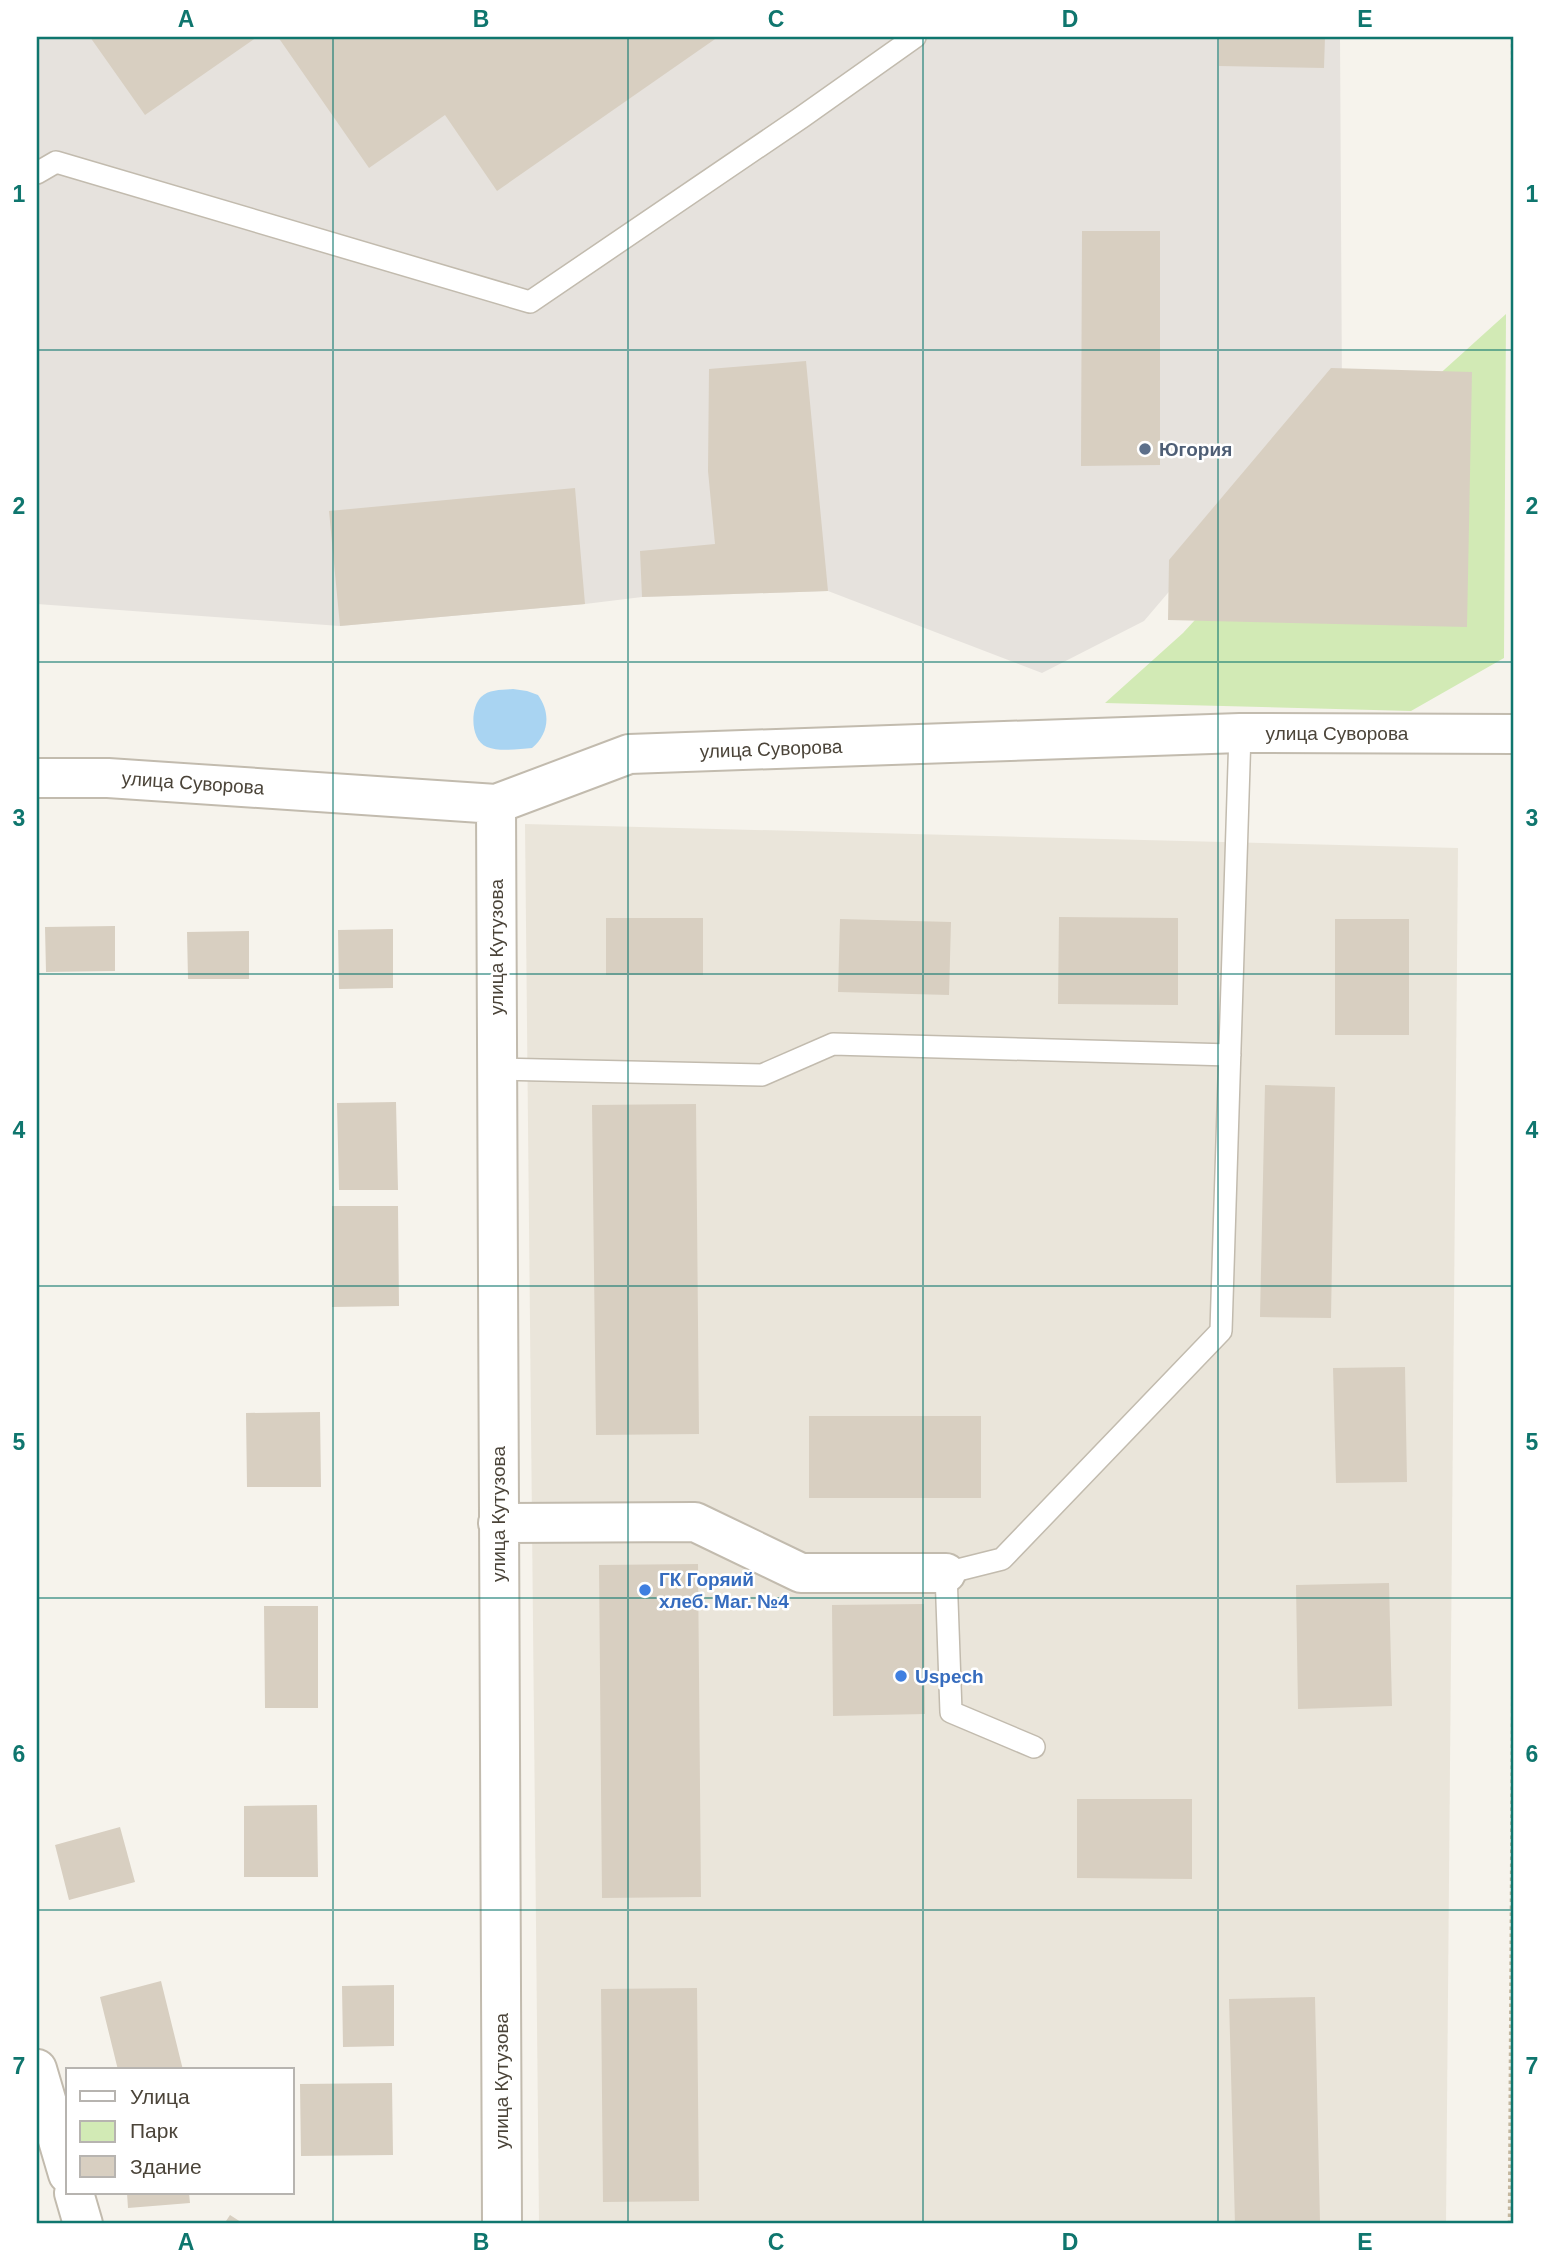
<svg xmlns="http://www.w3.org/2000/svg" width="1551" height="2261" font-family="Arial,sans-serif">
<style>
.residential{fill:#eae5da}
.industrial{fill:#e6e2dd}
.green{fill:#d2eab5}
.water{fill:#a9d4f2}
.building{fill:#d8cfc1}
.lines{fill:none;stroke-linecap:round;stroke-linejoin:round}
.service-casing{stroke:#c2bbae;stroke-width:24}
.minor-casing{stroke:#c2bbae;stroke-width:42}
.path{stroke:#c4b79f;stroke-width:4.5;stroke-dasharray:3.5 3.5;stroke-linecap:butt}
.service{stroke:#fff;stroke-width:21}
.minor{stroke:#fff;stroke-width:38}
.grid{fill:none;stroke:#0f766e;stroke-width:2;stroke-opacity:0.55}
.service-dot{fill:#5c6f8a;stroke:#fff;stroke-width:2.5}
.shop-dot{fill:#3f7fe0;stroke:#fff;stroke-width:2.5}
.labels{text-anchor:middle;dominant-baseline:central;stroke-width:5;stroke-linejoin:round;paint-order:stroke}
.service-label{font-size:19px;font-weight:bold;fill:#4e5e75;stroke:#fff;text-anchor:start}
.street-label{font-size:19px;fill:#4b4439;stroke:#fff}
.shop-label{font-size:19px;font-weight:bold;fill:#366cbe;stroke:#fff;text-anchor:start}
.neatline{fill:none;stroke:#0f766e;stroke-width:2.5}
.grid-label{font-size:23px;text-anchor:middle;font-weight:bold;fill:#0f766e}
</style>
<rect width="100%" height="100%" fill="#f6f3ec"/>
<path class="residential" d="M525 824 1458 848 1446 2224H539Z"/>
<path class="industrial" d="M37 37H1340L1342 395 1306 431 1144 621 1042 673 828 591 642 597 585 604 340 626 37 604Z"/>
<path class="green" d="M1506 314 1504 658 1411 711 1105 703 1183 633 1332 471Z"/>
<path class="water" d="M513 689 527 691 538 695C551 713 549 734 532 748 519 749 499 752 487 747 470 740 470 708 481 697 489 689 503 690 513 689Z"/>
<path class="building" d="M90 37H257L145 115Z
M278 37H718L497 191 445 115 369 168Z
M1219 37H1325L1324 68 1219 66Z
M1082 231H1160V465L1081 466Z
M806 361 828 591 642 597 640 551 715 544 708 471 709 369Z
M1331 368 1472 372 1467 627 1168 620 1169 560Z
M575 488 585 604 340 626 329 511Z
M1059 917 1178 918V1005L1058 1004Z
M606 918H703V975H606Z
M840 919 951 922 949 995 838 992Z
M1335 919H1409V1035H1335Z
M115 926V971L46 972 45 927Z
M393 929V988L339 989 338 930Z
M249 931V979H188L187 932Z
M1265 1085 1335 1087 1331 1318 1260 1317Z
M396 1102 398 1190H339L337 1103Z
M696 1104 699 1434 596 1435 592 1105Z
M332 1206H398L399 1306 332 1307Z
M1405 1367 1407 1482 1336 1483 1333 1368Z
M320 1412 321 1487H247L246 1413Z
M809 1416H981V1498H809Z
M698 1564 701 1897 602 1898 599 1565Z
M1389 1583 1392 1706 1298 1709 1296 1585Z
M924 1604 925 1714 833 1716 832 1605Z
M264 1606H318V1708H265Z
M1077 1799H1192V1879L1077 1878Z
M317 1805 318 1877H244V1806Z
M120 1827 135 1882 69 1900 55 1845Z
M161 1981 183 2070H118L100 1997Z
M394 1985V2046L343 2047 342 1986Z
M697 1988 699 2201 603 2202 601 1989Z
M1315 1997 1320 2222 1235 2224 1229 1999Z
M392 2083 393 2155 301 2156 300 2084Z
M127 2193H189L190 2203 128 2208Z
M230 2215 244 2224H224Z"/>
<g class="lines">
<defs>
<path id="service" d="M37 173 56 162 530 302 802 117 915 37
M497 1069 762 1075 833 1044 1230 1055
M1034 1747 951 1712 946 1573 1002 1559 1221 1331 1240 733"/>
<path id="minor" d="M37 778H108L496 804 629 754 1240 733 1514 734
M496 804 502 2224
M498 1523 695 1522 801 1573H946
M37 2069 68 2174
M74 2193 83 2224"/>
</defs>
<use href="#service" class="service-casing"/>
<use href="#minor" class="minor-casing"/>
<path class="path" d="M1513 37 1514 200
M1510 2224 1514 1568"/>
<use href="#service" class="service"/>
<use href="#minor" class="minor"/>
</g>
<path class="grid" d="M333 37V2224M628 37V2224M923 37V2224M1218 37V2224M37 350H1514M37 662H1514M37 974H1514M37 1286H1514M37 1598H1514M37 1910H1514"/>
<circle class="service-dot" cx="1145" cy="449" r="7"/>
<g class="shop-dot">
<circle cx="645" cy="1590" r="7"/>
<circle cx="901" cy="1676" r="7"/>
</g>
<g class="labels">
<g class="service-label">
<text x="1159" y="449">Югория</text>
</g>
<g class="street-label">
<text x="1337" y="733">улица Суворова</text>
<text transform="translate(771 749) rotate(-2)">улица Суворова</text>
<text transform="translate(193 783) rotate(4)">улица Суворова</text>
<text transform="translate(496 947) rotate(-90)">улица Кутузова</text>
<text transform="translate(498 1514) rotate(-90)">улица Кутузова</text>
<text transform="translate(501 2081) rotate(-90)">улица Кутузова</text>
</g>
<g class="shop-label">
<text x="659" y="1579">ГК Горяий<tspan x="659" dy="22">хлеб. Маг. №4</tspan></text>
<text x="915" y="1676">Uspech</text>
</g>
</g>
<rect width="1551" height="2261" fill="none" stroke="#ffffff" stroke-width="77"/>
<rect x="66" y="2068" width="228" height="126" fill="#ffffff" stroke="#b7b4b0" stroke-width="2"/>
<rect x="80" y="2091" width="35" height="10" fill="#ffffff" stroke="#b7b4b0" stroke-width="2"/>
<text x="130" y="2104" font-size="21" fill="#4b4439">Улица</text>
<rect x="80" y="2121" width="35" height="21" fill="#d2eab5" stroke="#b7b4b0" stroke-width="2"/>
<text x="130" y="2138" font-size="21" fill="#4b4439">Парк</text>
<rect x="80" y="2156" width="35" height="21" fill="#d8cfc1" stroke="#b7b4b0" stroke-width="2"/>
<text x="130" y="2174" font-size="21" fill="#4b4439">Здание</text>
<rect x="38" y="38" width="1474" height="2184" class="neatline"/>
<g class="grid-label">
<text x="186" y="27">A</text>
<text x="481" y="27">B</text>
<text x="776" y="27">C</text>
<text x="1070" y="27">D</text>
<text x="1365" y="27">E</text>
<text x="19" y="202">1</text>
<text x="1532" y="202">1</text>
<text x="19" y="514">2</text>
<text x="1532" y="514">2</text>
<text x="19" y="826">3</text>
<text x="1532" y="826">3</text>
<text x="19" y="1138">4</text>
<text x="1532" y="1138">4</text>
<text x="19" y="1450">5</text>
<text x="1532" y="1450">5</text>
<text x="19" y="1762">6</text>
<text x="1532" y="1762">6</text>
<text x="19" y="2074">7</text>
<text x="1532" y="2074">7</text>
<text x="186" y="2250">A</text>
<text x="481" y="2250">B</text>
<text x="776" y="2250">C</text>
<text x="1070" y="2250">D</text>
<text x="1365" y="2250">E</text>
</g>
</svg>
